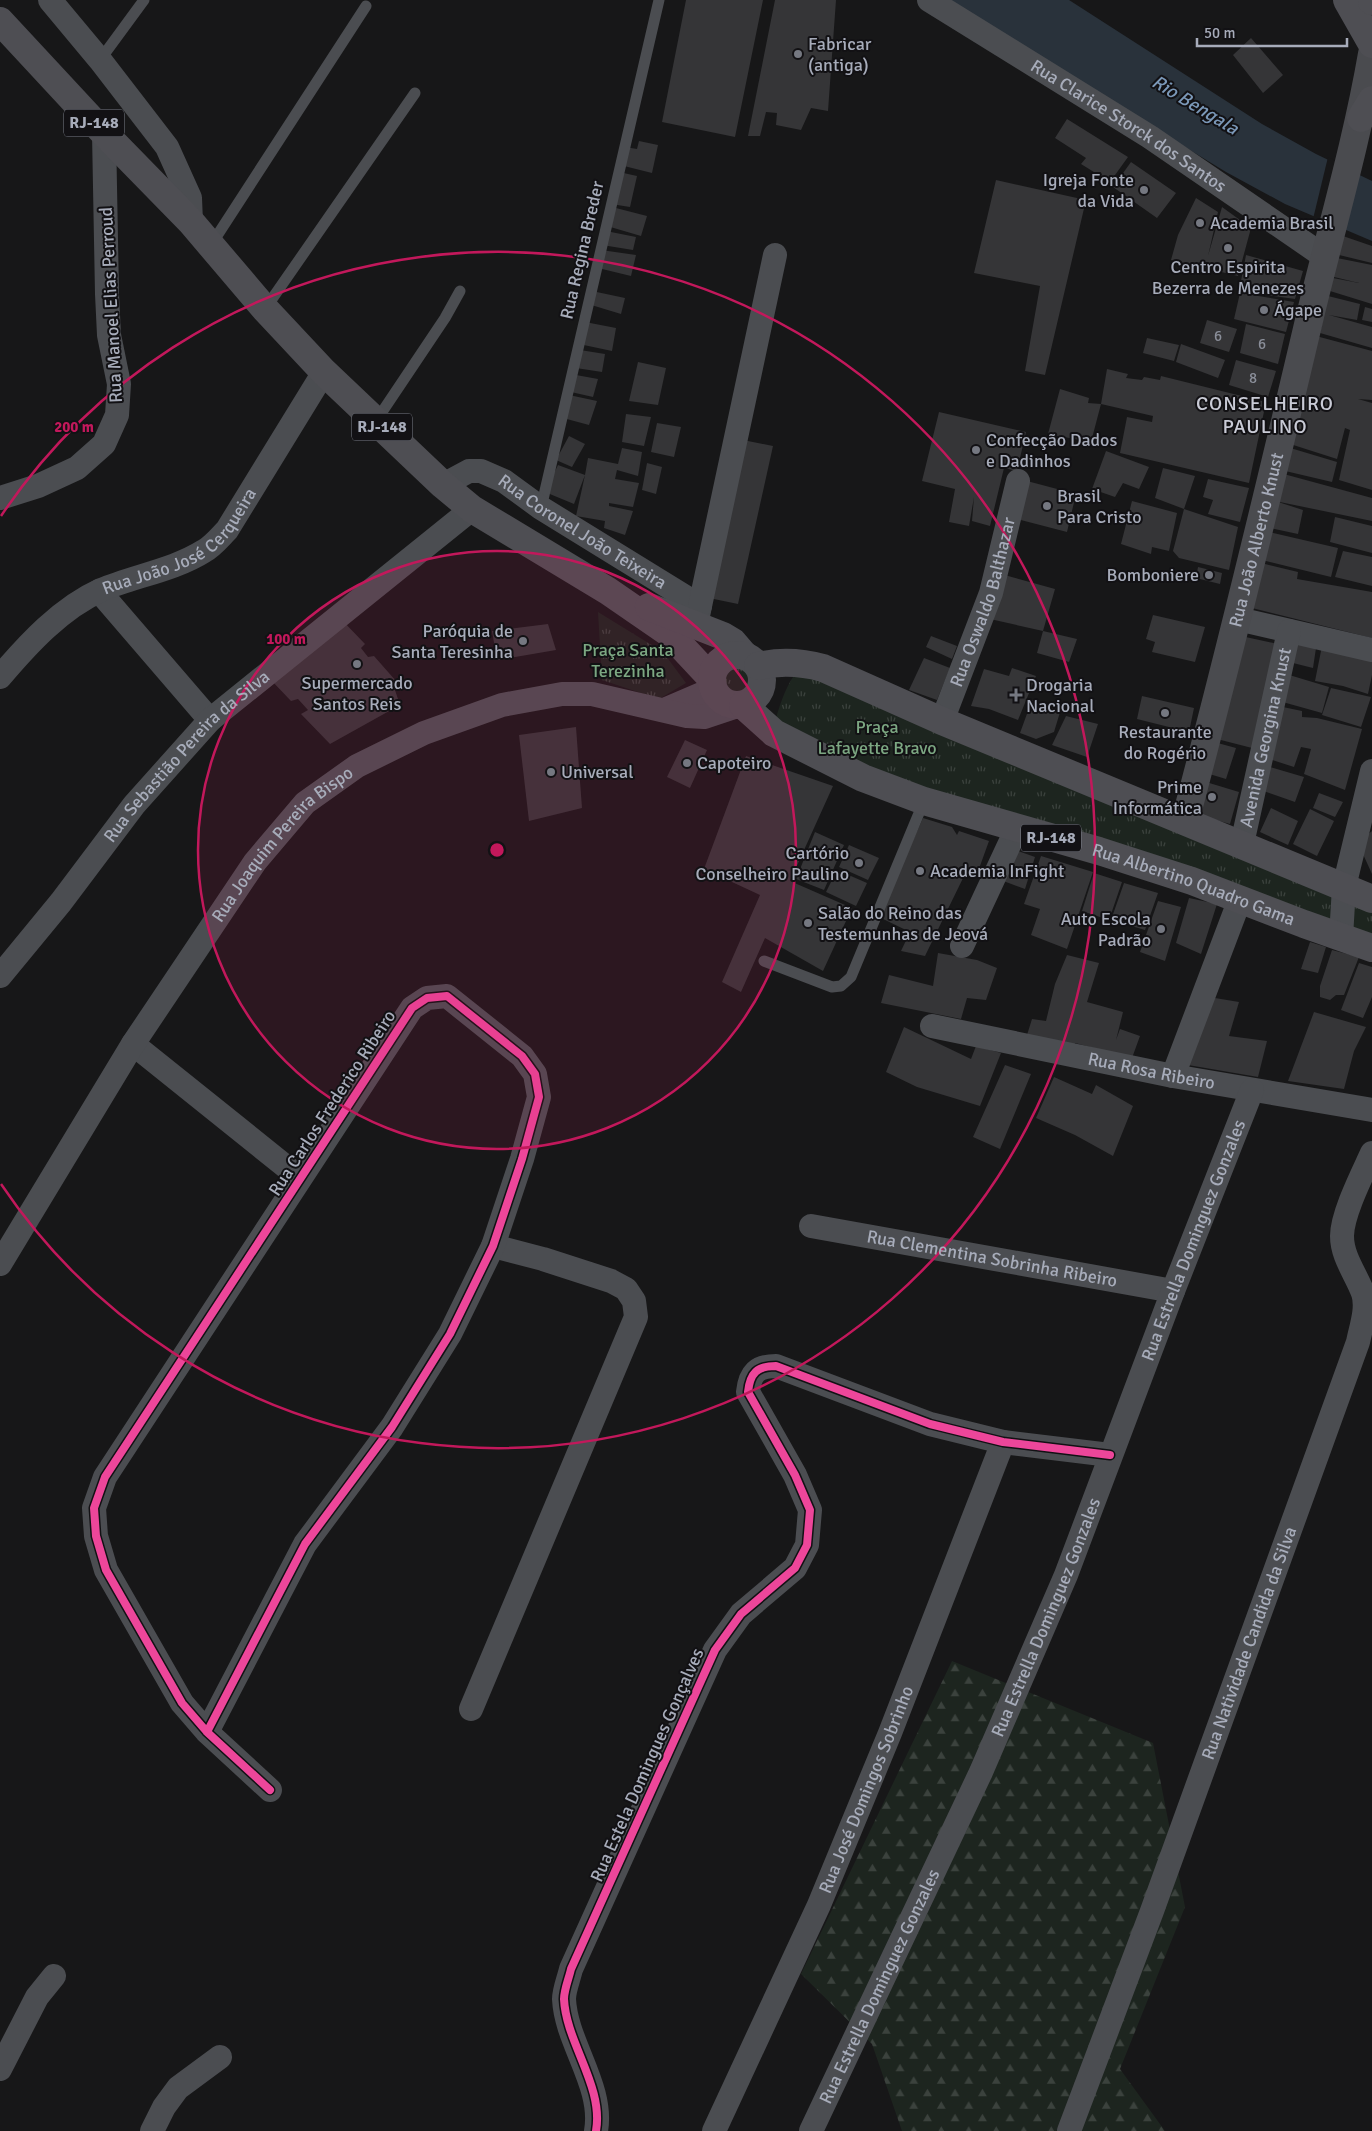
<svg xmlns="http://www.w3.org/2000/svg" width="1372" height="2131" font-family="Signika,sans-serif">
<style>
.forest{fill:url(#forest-firs)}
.park{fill:url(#park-tufts)}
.water{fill:#29323b}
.pier{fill:#171718}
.building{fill:#353537}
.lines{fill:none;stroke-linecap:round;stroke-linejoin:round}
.lane{stroke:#4b4d51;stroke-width:11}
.street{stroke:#4b4d51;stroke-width:24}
.secondary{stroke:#4a4b4f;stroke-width:28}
.primary{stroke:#4e4e53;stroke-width:28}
.cycleway-casing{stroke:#121114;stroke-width:11}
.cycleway{stroke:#ed469a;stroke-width:8}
.ring{fill:none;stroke:#c2185b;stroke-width:2.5}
.poi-dot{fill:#757881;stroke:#121114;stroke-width:2}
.labels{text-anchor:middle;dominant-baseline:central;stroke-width:4;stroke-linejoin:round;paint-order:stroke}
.number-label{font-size:15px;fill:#8a8e99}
.shield{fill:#121114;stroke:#7a7e88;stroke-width:1}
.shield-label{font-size:16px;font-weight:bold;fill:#a7acba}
.poi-label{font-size:18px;fill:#a7acba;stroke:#121114;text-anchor:start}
.street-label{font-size:18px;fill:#a7acba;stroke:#121114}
.park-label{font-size:18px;fill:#7ca782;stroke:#121114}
.water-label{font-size:19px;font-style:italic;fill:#7b98b8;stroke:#121114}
.quarter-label{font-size:20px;letter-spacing:1px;fill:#c9cbd6;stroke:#121114}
.centre{fill:#c2185b;stroke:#121114;stroke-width:2.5}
.ring-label{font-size:15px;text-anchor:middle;font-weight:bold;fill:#c2185b;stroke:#121114;stroke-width:4;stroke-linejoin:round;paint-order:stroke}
</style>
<defs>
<pattern id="forest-firs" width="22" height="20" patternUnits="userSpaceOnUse" patternTransform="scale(1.25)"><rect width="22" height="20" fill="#1d251f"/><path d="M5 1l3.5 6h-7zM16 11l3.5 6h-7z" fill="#3b423d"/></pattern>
<pattern id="park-tufts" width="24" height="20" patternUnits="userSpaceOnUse" patternTransform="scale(1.25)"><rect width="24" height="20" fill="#1d251f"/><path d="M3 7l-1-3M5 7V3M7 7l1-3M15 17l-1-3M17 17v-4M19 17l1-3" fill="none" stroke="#3b423d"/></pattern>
</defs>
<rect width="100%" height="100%" fill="#171718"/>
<path class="forest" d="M952 1661 1153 1743 1185 1907 1120 2069 1165 2131H902L872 2044 801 1974Z"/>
<path class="park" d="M598 612 663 652 686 683 659 699 602 680Z
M722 681a16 16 0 1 1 32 0a16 16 0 1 1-32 0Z
M806 673 1372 905V940L927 793 774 726C779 707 784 690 795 674Z"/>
<path class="water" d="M944 0H1069L1262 124 1316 154 1372 181V241L1285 204 1226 172Z"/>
<path class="pier" d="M1328 157 1356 170 1340 230 1313 219Z"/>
<path class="building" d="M686 0H763L735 137 662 122Z
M775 0H836L828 111 811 108 801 130 776 125 777 113 766 112 760 136H748Z
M1251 38 1283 75 1263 93 1233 55Z
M1067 119 1128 157 1110 182 1081 164 1086 158 1055 138Z
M639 141 658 145 652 173 620 165 625 147 637 149Z
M1131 162 1176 193 1157 218 1113 187Z
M619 172 637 176 630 207 611 204Z
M996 180 1086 200 1045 375 1025 371 1040 286 974 273Z
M1196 198 1218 212 1208 256 1222 207 1251 228 1238 276 1171 260 1178 235Z
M612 207 647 216 641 236 607 226Z
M606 231 636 237 633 250 602 245Z
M1340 235 1372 246V263L1335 254Z
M601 250 636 255 631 276 598 268Z
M1246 255 1303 271 1295 299 1239 291Z
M1332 257 1372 265V304L1330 291 1333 278 1359 283 1330 276Z
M592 291 625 298 621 314 588 304Z
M1240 293 1294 302 1286 332 1234 319Z
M1324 295 1360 304 1357 320 1329 315 1372 327V348L1320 333 1324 314Z
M1365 307 1372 309V322L1362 320Z
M1207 320 1237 329 1229 352 1200 343Z
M585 322 616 328 612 351 579 344Z
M1246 324 1285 334 1278 364 1240 353Z
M1316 336 1372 351V400L1358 399 1372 403V490L1339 480 1350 430 1345 428 1337 459 1287 443Z
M1147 338 1179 345 1174 361 1143 353Z
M1181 344 1225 360 1218 378 1176 362Z
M580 350 605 354 602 372 576 368Z
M1236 360 1276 371 1268 397 1229 385Z
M638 362 666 368 658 405 629 401Z
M1107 369 1128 374 1126 378 1142 380 1144 377 1160 380 1161 376 1266 402 1249 483 1120 453 1127 417 1152 422 1153 416 1101 404Z
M576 375 598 379 593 397 571 392Z
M1060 389 1089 398 1088 403 1101 404 1091 442 1048 434Z
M569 395 597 401 589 425 563 418Z
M939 412 1026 432 1017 471 1004 468 990 526 972 521 974 497 969 526 949 522 955 489 922 481Z
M626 414 651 417 644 446 622 442Z
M657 423 681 427 674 457 651 452Z
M569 436 585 444 572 467 556 460Z
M743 440 773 446 738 604 709 598Z
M1287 447 1337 462 1332 482 1281 470Z
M622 448 642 452 638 476 617 470 615 479 639 483 633 507 609 503V506L633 511 625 535 604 528 605 521 576 516 585 475 574 504 545 492 558 465 585 475 588 458 618 464Z
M1106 451 1149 467 1139 489 1123 483 1115 497 1092 489Z
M647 463 662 467 656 494 642 490Z
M1163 468 1195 476 1184 509 1155 498Z
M1280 473 1372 498V521L1275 501Z
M1208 479 1249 488 1240 522 1208 514 1213 500 1203 497Z
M1027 481 1076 494 1067 532 1017 519Z
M1132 501 1177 513 1169 551 1152 547 1151 554 1121 544Z
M1275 501 1303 510 1298 534 1270 528Z
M1184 509 1238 527 1229 570 1179 558 1173 551Z
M1335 517 1372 526V553L1330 542Z
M1269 532 1338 548 1331 577 1262 560Z
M1343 551 1372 557V586L1335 577Z
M1257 562 1298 572 1297 579 1372 592V638L1248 607Z
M1198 567 1222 573 1220 584 1196 578Z
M1001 574 1055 589 1043 631 1077 639 1069 662 1037 653 1043 631 990 619Z
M1153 615 1205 627 1195 662 1152 652 1155 642 1146 639Z
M341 619 365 644 361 648 368 657 374 656 396 681 394 687 400 705 330 744 301 714 308 710 298 699 291 701 270 679Z
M548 624 556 650 497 660 492 631Z
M931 636 957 646 952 659 926 647Z
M1241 636 1283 645 1256 749 1217 739Z
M1295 641 1316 648 1313 668 1289 662Z
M1322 646 1372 658V675L1368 694 1343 686 1315 681Z
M924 658 950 668 937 700 909 690Z
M1012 668 1036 676 1018 720 989 709 971 706 984 669 1009 676Z
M1286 674 1329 687 1322 713 1279 701Z
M1331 688 1371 697 1361 727 1322 715Z
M1142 696 1194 708 1189 732 1137 719Z
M1032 700 1061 709 1054 732 1036 739 1020 733Z
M1278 706 1302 711V717L1317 718 1362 729 1345 790 1304 774 1311 749 1301 747 1294 767 1266 758Z
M1066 716 1098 724 1087 757 1052 745Z
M576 727 582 808 529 821 519 735Z
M685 740 707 750 690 788 667 777Z
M1214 742 1236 748 1226 779 1206 773Z
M746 756 833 786 790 881 852 908 823 971 765 938 741 992 722 982 760 895 704 869Z
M1263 765 1304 777 1295 802 1258 789Z
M1206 782 1239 792 1230 824 1205 817 1199 812Z
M1319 793 1343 802 1335 817 1313 808Z
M1271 808 1298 821 1288 845 1260 832Z
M1310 809 1334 821 1317 856 1293 844Z
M923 818 952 827 957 835 959 831 989 841 976 877 966 872 925 956 901 951 910 932 879 917Z
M1372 831V874L1358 843Z
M815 832 844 845 824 890 796 879Z
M849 845 879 858 868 880 839 867Z
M1018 851 1035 857 1025 889 998 879Z
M1041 856 1093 872 1067 949 1031 935 1040 909 1024 904Z
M837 870 867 883 856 906 826 892Z
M1094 873 1122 882 1109 920 1082 911Z
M1124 883 1158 893 1145 930 1111 920Z
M1189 898 1217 904 1201 954 1176 943Z
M1158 901 1181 907 1165 961 1140 952Z
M1310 942 1326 947 1318 973 1301 969Z
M1332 950 1359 957 1344 995H1336L1330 1000 1320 997V986Z
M938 953 977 960 997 968 986 1000 967 998 961 1019 881 1003 889 975 933 986Z
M1067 955 1099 963 1087 1002 1123 1012 1116 1040 1120 1029 1140 1036 1132 1058 1075 1043 1074 1048 1027 1035 1032 1019 1046 1021 1055 984Z
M1359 963 1372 967V997L1363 1018 1341 1010Z
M1209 997 1239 1002 1229 1036 1267 1041 1258 1077 1188 1065Z
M1314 1012 1366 1027 1354 1051 1344 1089 1288 1081Z
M904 1027 971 1059 976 1046 1001 1053 980 1106 917 1087 886 1072Z
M1005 1065 1031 1074 1000 1149 973 1137Z
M1054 1077 1092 1094 1096 1085 1133 1106 1113 1156 1075 1135 1036 1118Z"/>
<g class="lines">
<path class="lane" d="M100 60 144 0
M211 245 366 6
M265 309 415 93
M376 421 445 318 460 291
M541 508 659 0
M764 961 832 987 841 986 851 977 924 801"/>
<g class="street">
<path d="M50 0 100 60 167 147 190 198 191 222"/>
<path id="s1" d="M929 0 1150 137 1325 257"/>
<path id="s2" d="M443 485 469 471H481L504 481 541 508 700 606 697 621"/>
<path d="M0 498 38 486 77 468 104 444 117 415 119 384 109 335 107 294 104 133"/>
<path d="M99 591 210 720"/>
<path d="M700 606 775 255"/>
<path d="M1238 619 1372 650"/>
<path id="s3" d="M0 677C28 644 61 608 101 590 134 576 174 570 204 551 213 546 220 537 227 530L324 372"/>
<path d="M664 710 713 689"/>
<path id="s4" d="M942 721 991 593 1018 481"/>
<path id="s5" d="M1242 844 1289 631"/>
<path d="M1341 937 1344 887 1372 771"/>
<path d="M962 946 1017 828"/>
<path id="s6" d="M0 976 61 902 134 805 210 720 472 509"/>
<path id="s7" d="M932 1026 1173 1076 1372 1110"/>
<path d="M133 1044 300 1178"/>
<path d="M1173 1076 1240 899"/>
<path id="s8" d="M811 1226 1173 1291"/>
<path id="s9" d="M0 1264 133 1044 255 862 305 803 357 766 424 733 502 705 562 694H592L687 716 704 717 737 706"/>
<path d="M471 1709 636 1317 634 1301 626 1289 611 1281 543 1259 493 1246"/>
<path d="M207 1732 305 1544 392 1427 450 1334 493 1246 522 1159 539 1097 535 1074 522 1056 447 996 427 998 412 1008 105 1477 94 1508 96 1536 106 1570 182 1703 207 1732 270 1790"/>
<path d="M0 2069 37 1997 54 1976"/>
<path d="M152 2131 164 2107 178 2088 220 2057"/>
<path d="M596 2131C604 2086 566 2043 564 1999 564 1990 569 1978 571 1969L715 1650 741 1614 795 1568 807 1545 810 1510 795 1475 748 1392C750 1373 757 1366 776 1366L930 1424 1003 1442 1110 1455"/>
<path id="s10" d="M714 2131 819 1905 890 1733 1003 1442"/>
<path id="s11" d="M811 2131 981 1772 1066 1575 1173 1291 1252 1090"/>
<path id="s12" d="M1069 2131 1152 1911 1358 1342C1361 1327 1368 1308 1363 1293 1356 1274 1342 1257 1342 1236 1342 1214 1363 1173 1372 1153"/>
</g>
<path class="secondary" id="s13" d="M1185 821C1230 652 1271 482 1311 312 1332 226 1357 141 1372 54"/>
<g class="primary">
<path d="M1347 0 1372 44"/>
<path d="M1372 0V1"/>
<path d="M0 21 104 133 191 222 265 309 324 372 443 485 472 509 608 591 669 633 712 679"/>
<path d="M1361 118 1372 100"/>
<path d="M649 607 723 636 733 642 745 656"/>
<circle cx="737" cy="680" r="25"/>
<path d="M758 666C780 661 801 662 823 668L942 721 1372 899"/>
<path id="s14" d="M743 705 774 733 863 778 924 801 1099 851 1192 881 1304 924 1372 948"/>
</g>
<defs>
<path id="cycleway" d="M207 1732 305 1544 392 1427 450 1334 493 1246 522 1159 539 1097 535 1074 522 1056 447 996 427 998 412 1008 105 1477 94 1508 96 1536 106 1570 182 1703 207 1732 270 1790
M596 2131C604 2086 566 2043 564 1999 564 1990 569 1978 571 1969L715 1650 741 1614 795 1568 807 1545 810 1510 795 1475 748 1392C750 1373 757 1366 776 1366L930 1424 1003 1442 1110 1455"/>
</defs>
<use href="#cycleway" class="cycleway-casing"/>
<use href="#cycleway" class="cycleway"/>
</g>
<circle cx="497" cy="850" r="299" fill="#c2185b" fill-opacity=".12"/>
<g class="ring">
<circle cx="497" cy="850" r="299"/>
<path d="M1 516A598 598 0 1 1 1 1184"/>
</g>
<g class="poi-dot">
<circle cx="798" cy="54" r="5"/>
<circle cx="1144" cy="190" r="5"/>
<circle cx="1200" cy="223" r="5"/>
<circle cx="1228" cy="248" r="5"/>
<circle cx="1264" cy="310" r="5"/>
<circle cx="976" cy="450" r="5"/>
<circle cx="1047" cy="506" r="5"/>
<circle cx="1209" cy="575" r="5"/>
<circle cx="523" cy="641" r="5"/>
<circle cx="357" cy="664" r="5"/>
<path d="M1013.5 687.5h5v5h5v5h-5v5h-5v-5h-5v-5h5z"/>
<circle cx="1165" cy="713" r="5"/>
<circle cx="687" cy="763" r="5"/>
<circle cx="551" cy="772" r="5"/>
<circle cx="1212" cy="797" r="5"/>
<circle cx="859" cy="863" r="5"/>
<circle cx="920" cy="871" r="5"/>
<circle cx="808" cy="923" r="5"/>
<circle cx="1161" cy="929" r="5"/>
</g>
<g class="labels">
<g class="number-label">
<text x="1218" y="336">6</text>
<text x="1262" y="344">6</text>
<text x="1253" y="378">8</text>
</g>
<g class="shield">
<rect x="64" y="109.5" width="60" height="27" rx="4"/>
<rect x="352" y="413.5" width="60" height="27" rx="4"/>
<rect x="1021" y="824.5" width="60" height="27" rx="4"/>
</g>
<g class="shield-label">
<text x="94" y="123">RJ-148</text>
<text x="382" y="427">RJ-148</text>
<text x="1051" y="838">RJ-148</text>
</g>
<g class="poi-label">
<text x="808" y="44">Fabricar<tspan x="808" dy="21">(antiga)</tspan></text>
<text x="1134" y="180" text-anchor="end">Igreja Fonte<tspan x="1134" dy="21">da Vida</tspan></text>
<text x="1210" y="223">Academia Brasil</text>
<text x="1228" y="267" text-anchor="middle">Centro Espirita<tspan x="1228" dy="21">Bezerra de Menezes</tspan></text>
<text x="1274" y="310">Ágape</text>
<text x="986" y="440">Confecção Dados<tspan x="986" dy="21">e Dadinhos</tspan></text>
<text x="1057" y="496">Brasil<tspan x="1057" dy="21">Para Cristo</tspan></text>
<text x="1199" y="575" text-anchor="end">Bomboniere</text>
<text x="513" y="631" text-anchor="end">Paróquia de<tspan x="513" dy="21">Santa Teresinha</tspan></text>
<text x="357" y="683" text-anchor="middle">Supermercado<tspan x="357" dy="21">Santos Reis</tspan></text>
<text x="1026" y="685">Drogaria<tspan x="1026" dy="21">Nacional</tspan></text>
<text x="1165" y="732" text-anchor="middle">Restaurante<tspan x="1165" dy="21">do Rogério</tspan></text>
<text x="697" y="763">Capoteiro</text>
<text x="561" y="772">Universal</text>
<text x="1202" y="787" text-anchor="end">Prime<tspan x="1202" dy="21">Informática</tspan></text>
<text x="849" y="853" text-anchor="end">Cartório<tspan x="849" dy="21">Conselheiro Paulino</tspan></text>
<text x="930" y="871">Academia InFight</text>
<text x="818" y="913">Salão do Reino das<tspan x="818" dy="21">Testemunhas de Jeová</tspan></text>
<text x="1151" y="919" text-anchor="end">Auto Escola<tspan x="1151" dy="21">Padrão</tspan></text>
</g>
<g class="street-label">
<text stroke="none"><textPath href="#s1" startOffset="236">Rua Clarice Storck dos Santos</textPath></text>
<text transform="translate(582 250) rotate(-77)">Rua Regina Breder</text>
<text transform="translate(111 305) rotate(-93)">Rua Manoel Elias Perroud</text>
<text stroke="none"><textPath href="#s2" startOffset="160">Rua Coronel João Teixeira</textPath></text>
<text stroke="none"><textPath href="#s3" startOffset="230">Rua João José Cerqueira</textPath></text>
<text stroke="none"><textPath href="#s13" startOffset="290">Rua João Alberto Knust</textPath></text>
<text stroke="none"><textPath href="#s4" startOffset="126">Rua Oswaldo Balthazar</textPath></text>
<text stroke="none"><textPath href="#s5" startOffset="109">Avenida Georgina Knust</textPath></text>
<text stroke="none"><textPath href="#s6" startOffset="289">Rua Sebastião Pereira da Silva</textPath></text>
<text stroke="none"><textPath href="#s9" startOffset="508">Rua Joaquim Pereira Bispo</textPath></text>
<text stroke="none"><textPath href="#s14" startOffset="489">Rua Albertino Quadro Gama</textPath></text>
<text stroke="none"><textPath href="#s7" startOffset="224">Rua Rosa Ribeiro</textPath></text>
<text transform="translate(332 1103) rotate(-57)">Rua Carlos Frederico Ribeiro</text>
<text stroke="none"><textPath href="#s11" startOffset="970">Rua Estrella Dominguez Gonzales</textPath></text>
<text stroke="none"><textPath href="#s8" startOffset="184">Rua Clementina Sobrinha Ribeiro</textPath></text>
<text stroke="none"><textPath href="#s11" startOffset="565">Rua Estrella Dominguez Gonzales</textPath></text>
<text stroke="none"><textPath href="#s12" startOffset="520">Rua Natividade Candida da Silva</textPath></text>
<text transform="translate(647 1765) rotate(-66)">Rua Estela Domingues Gonçalves</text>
<text stroke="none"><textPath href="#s10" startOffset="374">Rua José Domingos Sobrinho</textPath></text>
<text stroke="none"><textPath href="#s11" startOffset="160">Rua Estrella Dominguez Gonzales</textPath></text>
</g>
<g class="park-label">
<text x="628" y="650">Praça Santa<tspan x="628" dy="21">Terezinha</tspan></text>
<text x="877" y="727">Praça<tspan x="877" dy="21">Lafayette Bravo</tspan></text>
</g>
<g class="water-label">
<text transform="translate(1195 105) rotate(31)">Rio Bengala</text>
</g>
<g class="quarter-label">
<text x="1265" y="403">CONSELHEIRO<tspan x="1265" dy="23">PAULINO</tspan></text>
</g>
</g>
<circle cx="497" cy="850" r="8" class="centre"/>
<g class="ring-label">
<text x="74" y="432">200 m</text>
<text x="286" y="644">100 m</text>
</g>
<path d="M1197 38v8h150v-8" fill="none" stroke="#a7acba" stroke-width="2.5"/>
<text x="1204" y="38" font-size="15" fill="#a7acba" stroke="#121114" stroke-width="4" paint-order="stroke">50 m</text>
</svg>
